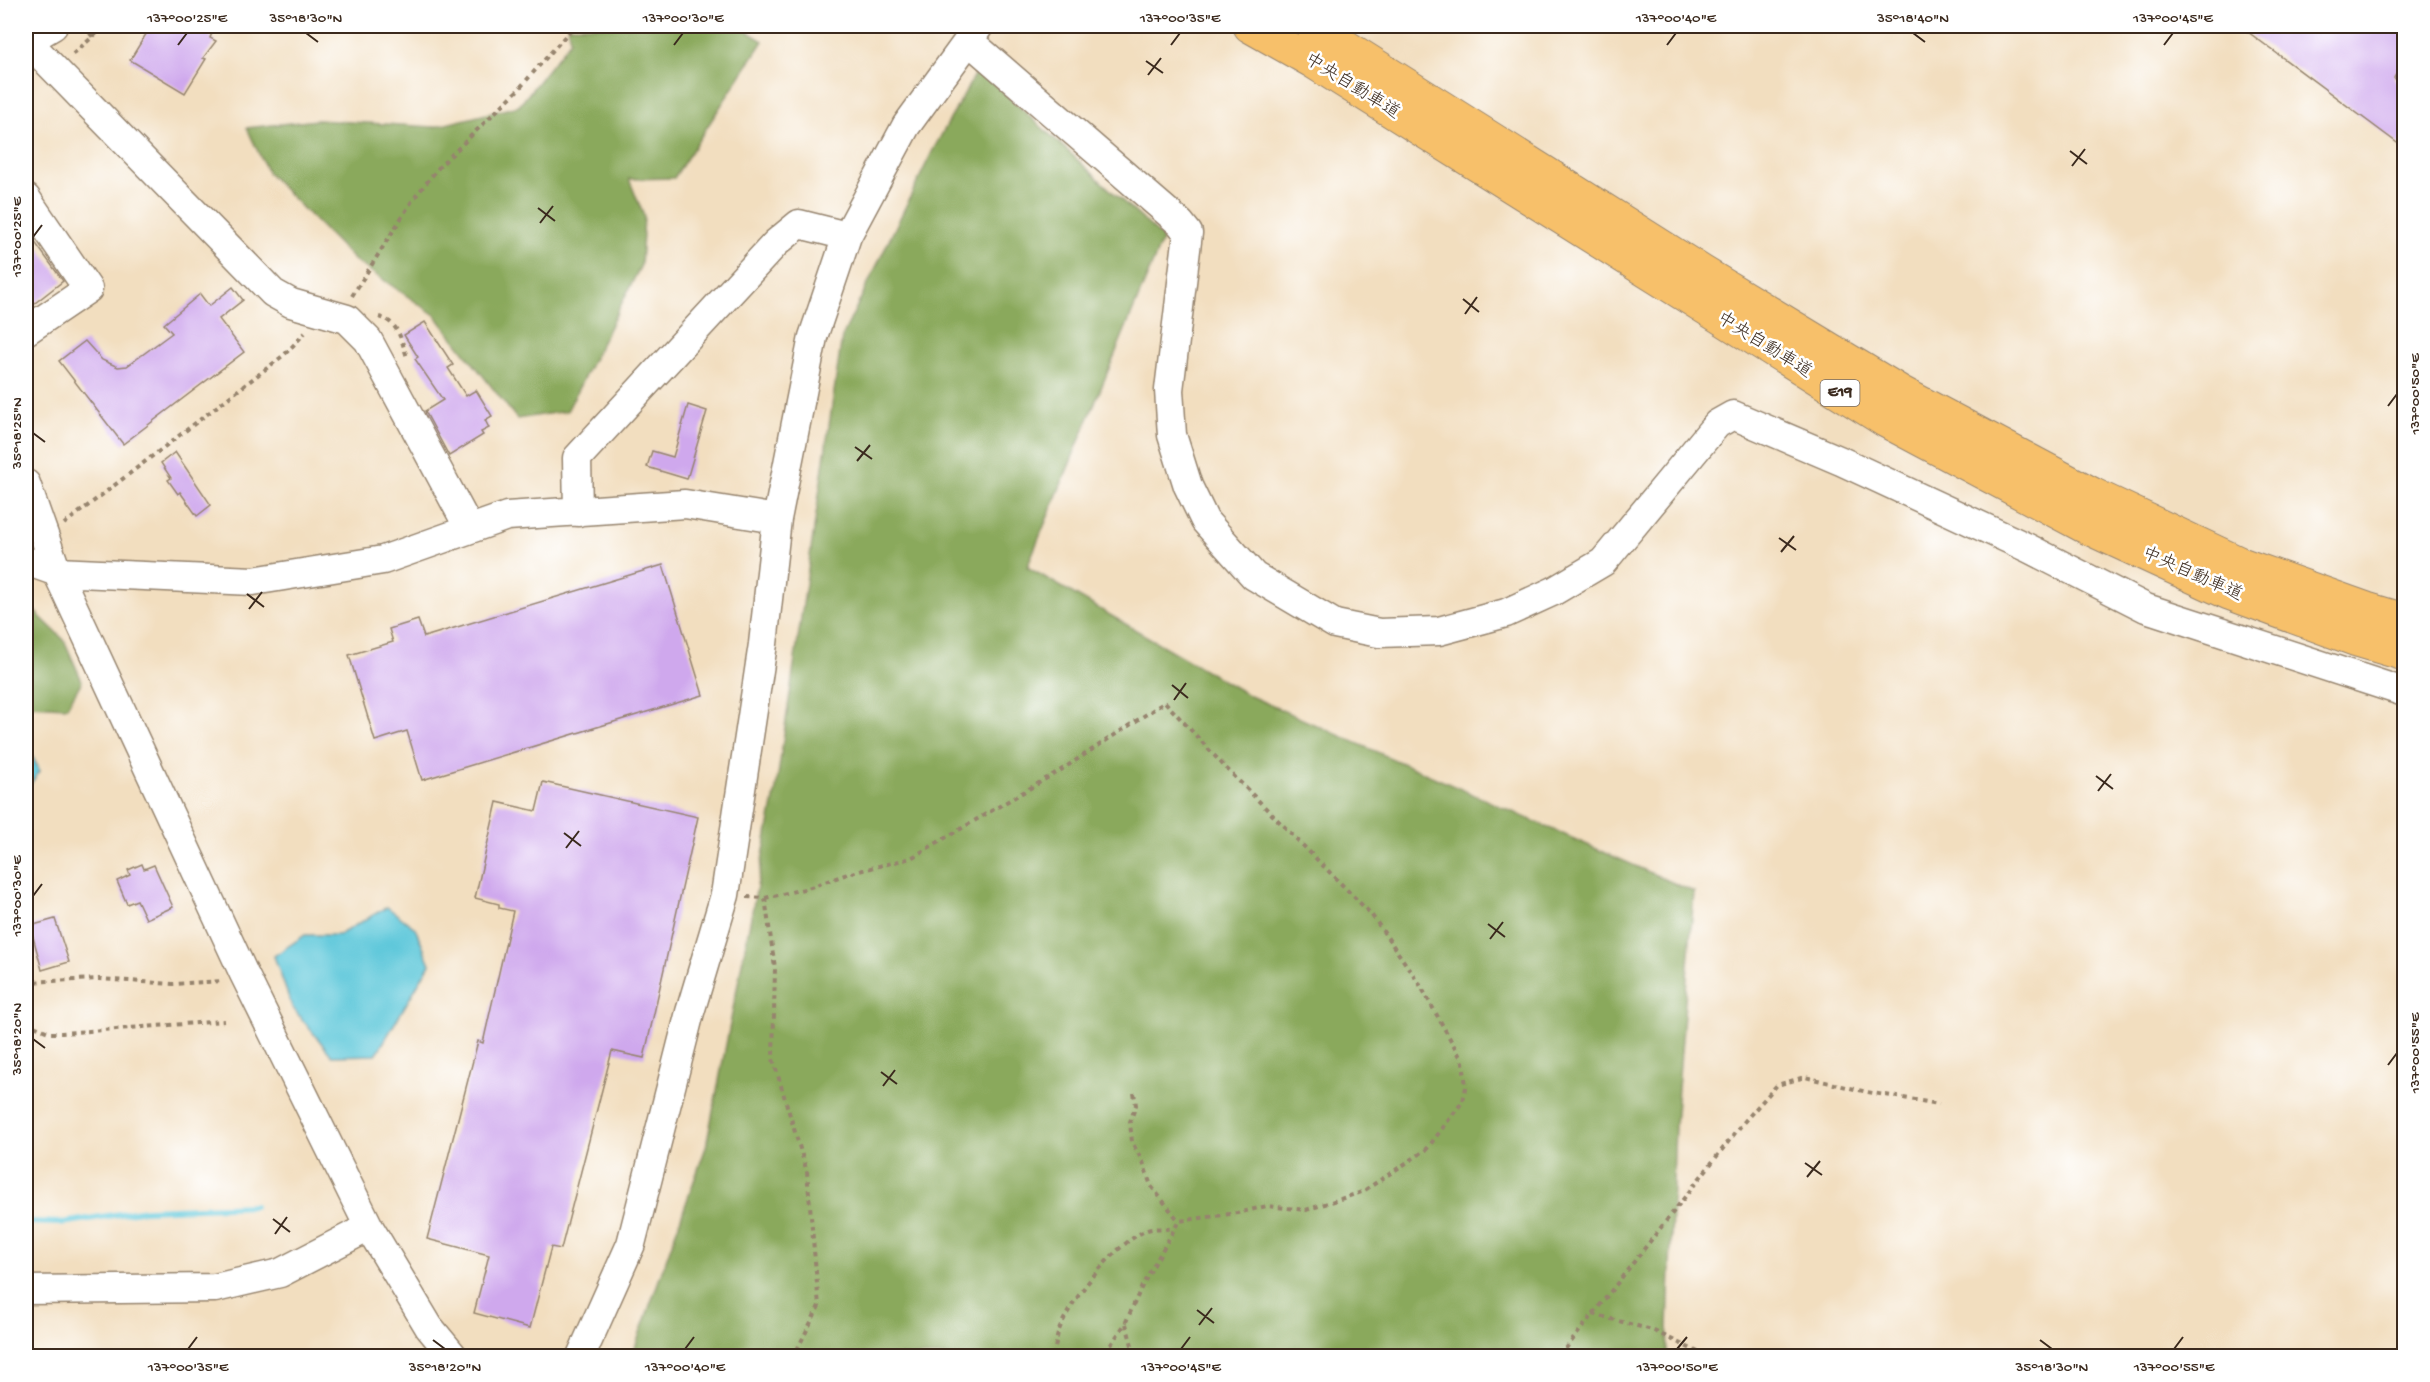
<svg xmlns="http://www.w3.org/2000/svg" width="2430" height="1382" font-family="'Gochi Hand','Klee One',sans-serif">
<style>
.forest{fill:#8aa95c;stroke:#626a3d;stroke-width:1.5}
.water{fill:#5fc8da;stroke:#4d797c;stroke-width:1.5}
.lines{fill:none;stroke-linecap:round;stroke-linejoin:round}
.stream{stroke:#5fc8da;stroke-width:6}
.building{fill:#cfa8ed}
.minor-casing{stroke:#96846e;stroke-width:31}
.highway-casing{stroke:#96846e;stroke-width:35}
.path{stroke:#96846e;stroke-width:4;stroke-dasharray:4.5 4.5;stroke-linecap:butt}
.minor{stroke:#fff;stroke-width:28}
.highway{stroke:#f7c06b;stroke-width:33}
.ticks{fill:none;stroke:#3b2a1e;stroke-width:2}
.labels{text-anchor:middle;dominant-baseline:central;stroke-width:5;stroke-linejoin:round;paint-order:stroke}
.shield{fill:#fff;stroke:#766a62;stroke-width:1.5}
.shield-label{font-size:16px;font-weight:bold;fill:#3b2a1e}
.street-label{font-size:18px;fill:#3b2a1e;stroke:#fff}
.neatline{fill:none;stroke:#3b2a1e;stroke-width:2}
.ticks-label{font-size:15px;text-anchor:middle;fill:#3b2a1e}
</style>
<rect width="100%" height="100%" fill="#fff"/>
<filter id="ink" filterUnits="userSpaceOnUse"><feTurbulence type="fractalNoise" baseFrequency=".0167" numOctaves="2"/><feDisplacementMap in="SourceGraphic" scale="12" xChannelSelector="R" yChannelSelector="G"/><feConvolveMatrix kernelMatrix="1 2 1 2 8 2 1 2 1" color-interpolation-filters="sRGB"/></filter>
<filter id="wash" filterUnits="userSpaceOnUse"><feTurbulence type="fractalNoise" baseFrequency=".008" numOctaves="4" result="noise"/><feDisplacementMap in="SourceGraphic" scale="24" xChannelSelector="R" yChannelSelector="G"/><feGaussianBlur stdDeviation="1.35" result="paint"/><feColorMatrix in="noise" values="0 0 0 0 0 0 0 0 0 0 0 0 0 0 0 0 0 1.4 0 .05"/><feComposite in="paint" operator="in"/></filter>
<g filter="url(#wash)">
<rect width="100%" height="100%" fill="#f2debf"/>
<path class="forest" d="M568 26H738L763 41 674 178 629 179 644 216 641 265 567 411 517 419 435 315 354 260 268 173 247 128 317 120 434 127 519 106 570 41Z
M978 69 1163 238 1027 567 1248 695 1694 892 1675 1125 1667 1356H632L706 1147 776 789 842 337 933 150Z
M26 603 64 640 82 681 67 707 26 705Z"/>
<path class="water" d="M26 745 40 771 26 790Z
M387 907 415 928 430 964 376 1055 332 1056 292 1007 274 956 305 935H339Z"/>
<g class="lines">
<path class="stream" d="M26 1222 62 1223 146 1210 254 1206"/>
</g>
<g id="blocks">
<path class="building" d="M151 26H201L212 33 210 38 216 41 203 58 206 59 185 93 130 60Z
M2240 26H2404V58L2394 78 2404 86V148Z
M26 230 63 281 26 310Z
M233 287 243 300 219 319 244 352 123 444 59 361 85 341 102 360 118 367 127 366 172 333 164 324 200 294 209 306Z
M425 322 453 365 448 368 466 396 476 390 492 416 485 420 489 428 481 432 483 435 449 456 425 411 443 400 415 359 418 357 404 335Z
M688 405 707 411 687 479 647 467 652 451 673 457Z
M175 452 211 505 197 516 180 492 178 494 168 480 171 478 161 463Z
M663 565 703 695 422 780 407 731 375 741 349 655 393 642 389 629 418 620 424 637Z
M543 782 698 817 644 1058 612 1051 561 1249 551 1247 530 1328 474 1313 489 1255 427 1239 478 1041 483 1043 513 911 499 908V904L475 898 497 802 536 811Z
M142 864 144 869 154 865 173 907 146 919 137 900 127 904 117 881 130 875 128 870Z
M55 919 69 962 42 970 30 926Z"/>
</g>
</g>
<g filter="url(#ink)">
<use href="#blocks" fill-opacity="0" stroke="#96846e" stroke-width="1.5"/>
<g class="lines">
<defs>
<path id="minor" d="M968 40 1180 223 1188 233 1169 390 1172 435 1188 486 1205 521 1254 576 1335 624 1379 633 1439 631 1506 613 1554 591 1603 562 1717 424 1733 415 1841 461 2028 548 2146 608 2404 692
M27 41 273 293 291 303 347 319 368 340 469 528
M26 42 53 26
M26 198 88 289 26 331
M26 484 57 572 244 974 369 1227 429 1327 453 1356
M578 512 577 458 776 243 799 224 847 236
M26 561 57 572 253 581 383 560 507 516 685 504 777 519
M26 1290 215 1288 280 1273 369 1227
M581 1356 631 1244 690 1012 725 895 763 644 777 519 813 337 847 236 906 126 979 26"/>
<path id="highway" d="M1250 26 1312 61 1886 421 2082 525 2229 593 2357 640 2404 654
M1313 26 1702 272 1902 393 2094 495 2241 564 2367 609 2404 620"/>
</defs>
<use href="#minor" class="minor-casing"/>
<use href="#highway" class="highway-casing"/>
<path class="path" d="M84 26 93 37
M73 54 97 33 117 26
M352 296 412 201 439 167 518 90 574 26
M379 317C399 322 401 340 407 357
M64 524 284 355 305 333
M747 897 765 898 775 968 773 1059 807 1172 819 1306 794 1356
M765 898 808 888 847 874 911 858 1061 770 1165 702 1224 766 1371 914 1419 983 1463 1062 1466 1087 1463 1101 1426 1150 1362 1192 1306 1210 1267 1206 1237 1213 1179 1221 1143 1284 1125 1324 1103 1356
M26 982 99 979 173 984 222 981
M26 1023 51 1033H62L224 1021
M1134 1093 1136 1105 1130 1122 1132 1142 1143 1162 1151 1186 1179 1221
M1593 1314 1652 1330 1706 1356
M1126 1324 1135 1356
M1054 1356C1055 1349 1056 1341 1058 1333 1069 1301 1114 1245 1145 1231 1152 1227 1165 1229 1173 1229
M1560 1356 1743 1123 1777 1085 1805 1077 1867 1092 1939 1104"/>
<use href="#minor" class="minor"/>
<use href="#highway" class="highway"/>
</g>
</g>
<path class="ticks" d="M306 33 318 42M1913 33 1925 42M178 45 187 33M674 45 683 33M1171 45 1180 33M1667 45 1676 33M2164 45 2173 33M1146 61 1163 73M1148 75 1161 58M2070 151 2087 164M2072 166 2085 149M538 208 555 221M540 223 553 206M33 237 42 225M1463 299 1479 312M1465 314 1477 297M2388 406 2397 394M33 433 45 442M855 447 872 459M857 461 870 445M1779 538 1796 550M1781 552 1794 536M247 594 264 607M249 609 262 592M1172 685 1188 698M1174 700 1186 683M2096 776 2113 789M2098 791 2111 774M564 833 581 846M566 848 579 831M33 896 42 884M1488 924 1505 937M1490 939 1503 922M33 1039 45 1048M2388 1065 2397 1053M881 1072 897 1084M883 1086 895 1070M1805 1163 1822 1175M1807 1177 1820 1161M273 1219 290 1232M275 1234 287 1217M1197 1310 1214 1323M1199 1325 1212 1308M433 1340 445 1349M2040 1340 2052 1349M188 1349 197 1337M685 1349 694 1337M1181 1349 1190 1337M1677 1349 1687 1337M2174 1349 2183 1337"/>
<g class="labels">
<rect class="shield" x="1820.5" y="380" width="39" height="26" rx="4.5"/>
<g class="shield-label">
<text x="1840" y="393">E19</text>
</g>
<g class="street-label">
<text transform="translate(1352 87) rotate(32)">中央自動車道</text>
<text transform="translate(1764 346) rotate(32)">中央自動車道</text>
<text transform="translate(2192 575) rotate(24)">中央自動車道</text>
</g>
</g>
<rect width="2430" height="1382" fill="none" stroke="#fff" stroke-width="66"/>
<rect x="33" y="33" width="2364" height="1316" class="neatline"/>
<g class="ticks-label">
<text x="187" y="22">137°00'25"E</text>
<text x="306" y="22">35°18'30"N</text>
<text x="683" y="22">137°00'30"E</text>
<text x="1180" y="22">137°00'35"E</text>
<text x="1676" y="22">137°00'40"E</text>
<text x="1913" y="22">35°18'40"N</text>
<text x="2173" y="22">137°00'45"E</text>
<text transform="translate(16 237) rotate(-90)" y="5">137°00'25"E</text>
<text transform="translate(2414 394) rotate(-90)" y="5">137°00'50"E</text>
<text transform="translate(16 433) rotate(-90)" y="5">35°18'25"N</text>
<text transform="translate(16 896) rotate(-90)" y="5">137°00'30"E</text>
<text transform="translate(16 1039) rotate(-90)" y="5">35°18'20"N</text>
<text transform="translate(2414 1053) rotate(-90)" y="5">137°00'55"E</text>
<text x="188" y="1371">137°00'35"E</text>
<text x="445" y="1371">35°18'20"N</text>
<text x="685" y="1371">137°00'40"E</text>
<text x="1181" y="1371">137°00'45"E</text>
<text x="1677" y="1371">137°00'50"E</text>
<text x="2052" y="1371">35°18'30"N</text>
<text x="2174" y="1371">137°00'55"E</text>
</g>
</svg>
